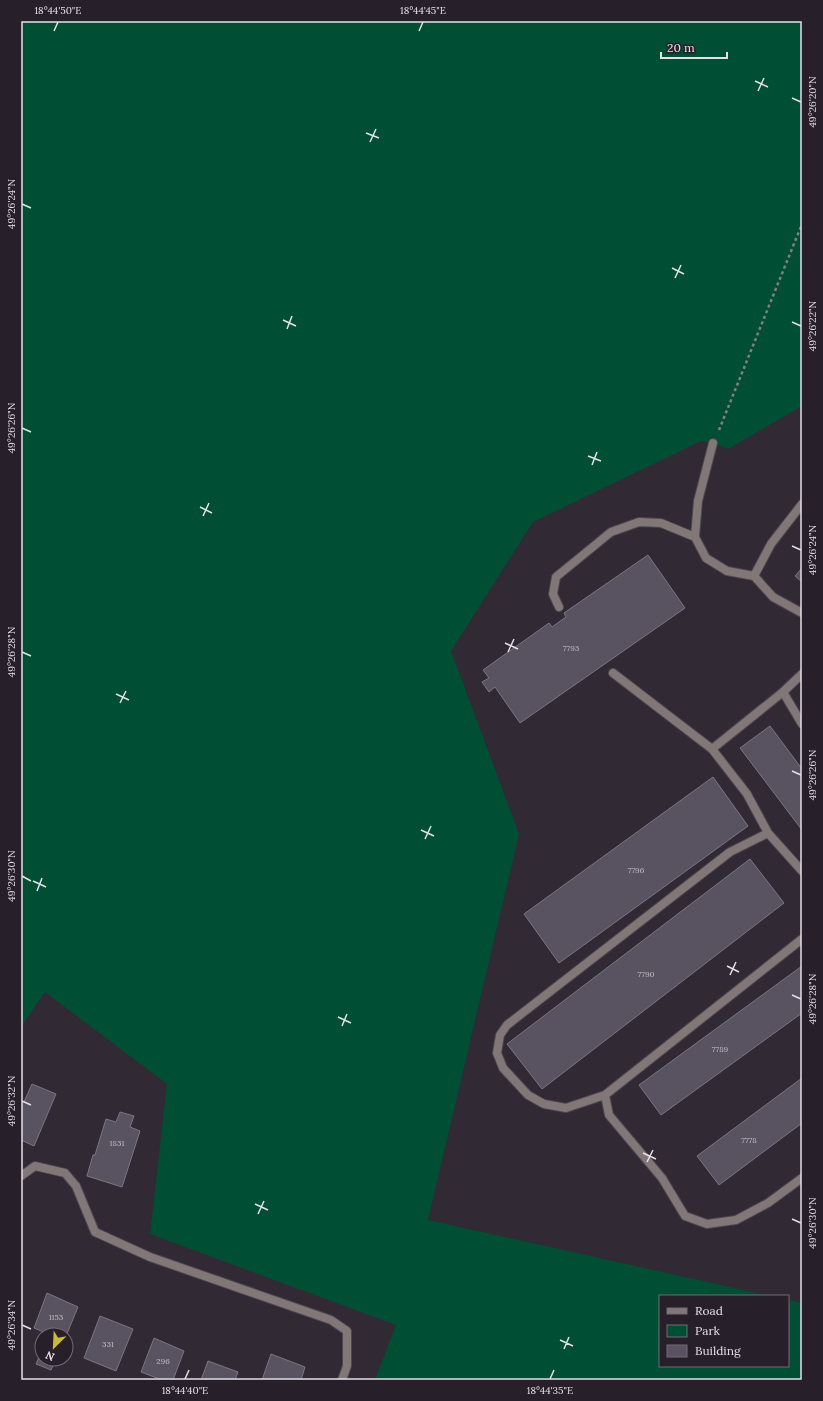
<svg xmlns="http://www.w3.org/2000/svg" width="823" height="1401" font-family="Lora,serif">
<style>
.green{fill:#004f34}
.building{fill:#595260;stroke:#7c7584}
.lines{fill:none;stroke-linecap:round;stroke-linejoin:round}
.service-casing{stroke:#4e4651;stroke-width:10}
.minor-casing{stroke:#4e4651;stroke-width:10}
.path{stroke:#857e88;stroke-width:2.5;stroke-dasharray:3 3;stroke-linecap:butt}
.service{stroke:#807776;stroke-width:8}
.minor{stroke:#807776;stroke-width:8}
.ticks{fill:none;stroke:#e5dfe7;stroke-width:1.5}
.labels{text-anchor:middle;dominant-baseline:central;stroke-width:3;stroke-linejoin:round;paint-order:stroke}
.number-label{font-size:8px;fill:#c2bcc5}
.neatline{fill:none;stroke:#e5dfe7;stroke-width:1.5}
.ticks-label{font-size:10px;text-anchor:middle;fill:#e5dfe7}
</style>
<rect width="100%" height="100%" fill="#312934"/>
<path class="green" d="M21 21H802V406L728 449 713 443 701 441 533 522 451 651 519 834 428 1220 770 1296H660V1366H788V1300L802 1303V1380H375L396 1325 150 1234 167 1084 45 992 21 1027Z"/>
<path class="building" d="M648 555 685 608 520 723 495 687 489 692 482 682 489 678 483 670 549 623 552 627 566 617 564 613Z
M802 568V582L795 576Z
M770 726 802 769V830L740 748Z
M713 777 748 826 559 963 524 914Z
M750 859 784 903 542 1089 507 1044Z
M802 966V1013L661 1115 639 1085Z
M802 1078V1123L719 1185 697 1156Z
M32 1084 56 1094 34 1146 21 1140V1101L24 1102Z
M120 1112 134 1116 130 1127 140 1131 122 1187 87 1176 93 1155H95L106 1119 116 1122Z
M47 1293 78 1307 66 1336 51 1335 34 1328Z
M100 1316 133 1329 116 1371 84 1358Z
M154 1338 184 1351 173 1380H162L141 1372Z
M271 1354 305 1367 301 1380H262Z
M40 1355 42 1356V1359H56L51 1370 36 1364Z
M208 1361 238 1372 235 1380H201Z"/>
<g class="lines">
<defs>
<path id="service" d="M713 443 698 501 695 537 706 558 727 571 754 576 773 597 802 613
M754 576 771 544 802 504
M559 607 553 594 556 577 611 532 639 522 661 523 695 537
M613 673 712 749
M802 674 783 692 712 749 747 794 768 833 802 871
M783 692 802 724
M802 939 605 1095 609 1115 662 1178 685 1216 707 1224 736 1220 768 1203 802 1178
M605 1095 566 1108 544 1104 528 1095 503 1068 497 1053 500 1035 507 1025 730 852 768 833"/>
<path id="minor" d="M21 1176 35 1166 65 1173 76 1186 95 1232 150 1257 331 1320 347 1331V1366L342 1380"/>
</defs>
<use href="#service" class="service-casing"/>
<use href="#minor" class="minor-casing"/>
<path class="path" d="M719 430 802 224"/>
<use href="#service" class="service"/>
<use href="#minor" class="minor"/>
</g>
<path class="ticks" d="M54 31 58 22M419 31 423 22M755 81 768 87M758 91 764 78M792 98 801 102M366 133 379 138M370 142 376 129M22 204 31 208M672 268 684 274M675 278 681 265M283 320 296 326M792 322 801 326M287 329 292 316M22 428 31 432M588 456 601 461M592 465 597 452M200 507 212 513M203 516 209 503M792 546 801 550M505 643 518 649M22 652 31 656M508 652 514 639M116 694 129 700M120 703 126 691M792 771 801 775M421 830 434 836M425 839 431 826M22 876 31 881M33 881 46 887M37 891 42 878M727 966 739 972M730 975 736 962M792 995 801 999M338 1017 351 1023M342 1026 347 1014M22 1101 31 1105M643 1153 656 1159M647 1162 653 1150M255 1204 268 1210M258 1214 264 1201M792 1219 801 1223M22 1325 31 1329M560 1340 573 1346M564 1349 569 1337M185 1379 189 1370M550 1379 554 1370"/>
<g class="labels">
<g class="number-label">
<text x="571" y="648">7793</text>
<text x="636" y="870">7796</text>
<text x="646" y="974">7790</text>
<text x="720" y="1049">7789</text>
<text x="749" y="1140">7778</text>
<text x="117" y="1143">1831</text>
<text x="56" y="1317">1153</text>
<text x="108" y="1344">331</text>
<text x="163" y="1361">296</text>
</g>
</g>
<rect width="823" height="1401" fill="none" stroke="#271f2a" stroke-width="44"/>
<rect x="659" y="1295" width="130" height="72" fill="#271f2a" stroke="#736c76"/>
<rect x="667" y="1308" width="20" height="6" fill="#807776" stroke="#736c76"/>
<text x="695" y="1315" font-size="12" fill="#e5dfe7">Road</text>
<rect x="667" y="1325" width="20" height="12" fill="#004f34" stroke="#736c76"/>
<text x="695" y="1335" font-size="12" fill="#e5dfe7">Park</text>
<rect x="667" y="1345" width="20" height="12" fill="#595260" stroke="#736c76"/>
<text x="695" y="1355" font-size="12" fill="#e5dfe7">Building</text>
<g transform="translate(54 1347) rotate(204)"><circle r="19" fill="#271f2a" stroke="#736c76"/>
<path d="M0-3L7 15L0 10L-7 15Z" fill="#c8bb3b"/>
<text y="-6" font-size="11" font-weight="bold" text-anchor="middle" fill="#e5dfe7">N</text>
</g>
<path d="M661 52v6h66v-6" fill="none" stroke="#e5dfe7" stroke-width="2"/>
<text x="667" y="52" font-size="12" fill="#e5dfe7" stroke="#271f2a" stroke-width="3" paint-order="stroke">20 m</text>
<rect x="22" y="22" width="779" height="1357" class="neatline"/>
<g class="ticks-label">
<text x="58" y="14">18°44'50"E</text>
<text x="423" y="14">18°44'45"E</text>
<text transform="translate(812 102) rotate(-90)" y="4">49°26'20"N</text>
<text transform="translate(11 204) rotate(-90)" y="4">49°26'24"N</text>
<text transform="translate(812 326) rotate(-90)" y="4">49°26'22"N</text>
<text transform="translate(11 428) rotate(-90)" y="4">49°26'26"N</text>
<text transform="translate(812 550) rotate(-90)" y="4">49°26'24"N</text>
<text transform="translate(11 652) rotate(-90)" y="4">49°26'28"N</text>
<text transform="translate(812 775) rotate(-90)" y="4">49°26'26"N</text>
<text transform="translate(11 876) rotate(-90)" y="4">49°26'30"N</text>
<text transform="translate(812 999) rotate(-90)" y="4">49°26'28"N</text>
<text transform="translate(11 1101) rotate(-90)" y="4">49°26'32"N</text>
<text transform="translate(812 1223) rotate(-90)" y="4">49°26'30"N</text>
<text transform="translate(11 1325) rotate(-90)" y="4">49°26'34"N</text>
<text x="185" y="1394">18°44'40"E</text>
<text x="550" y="1394">18°44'35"E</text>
</g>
</svg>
